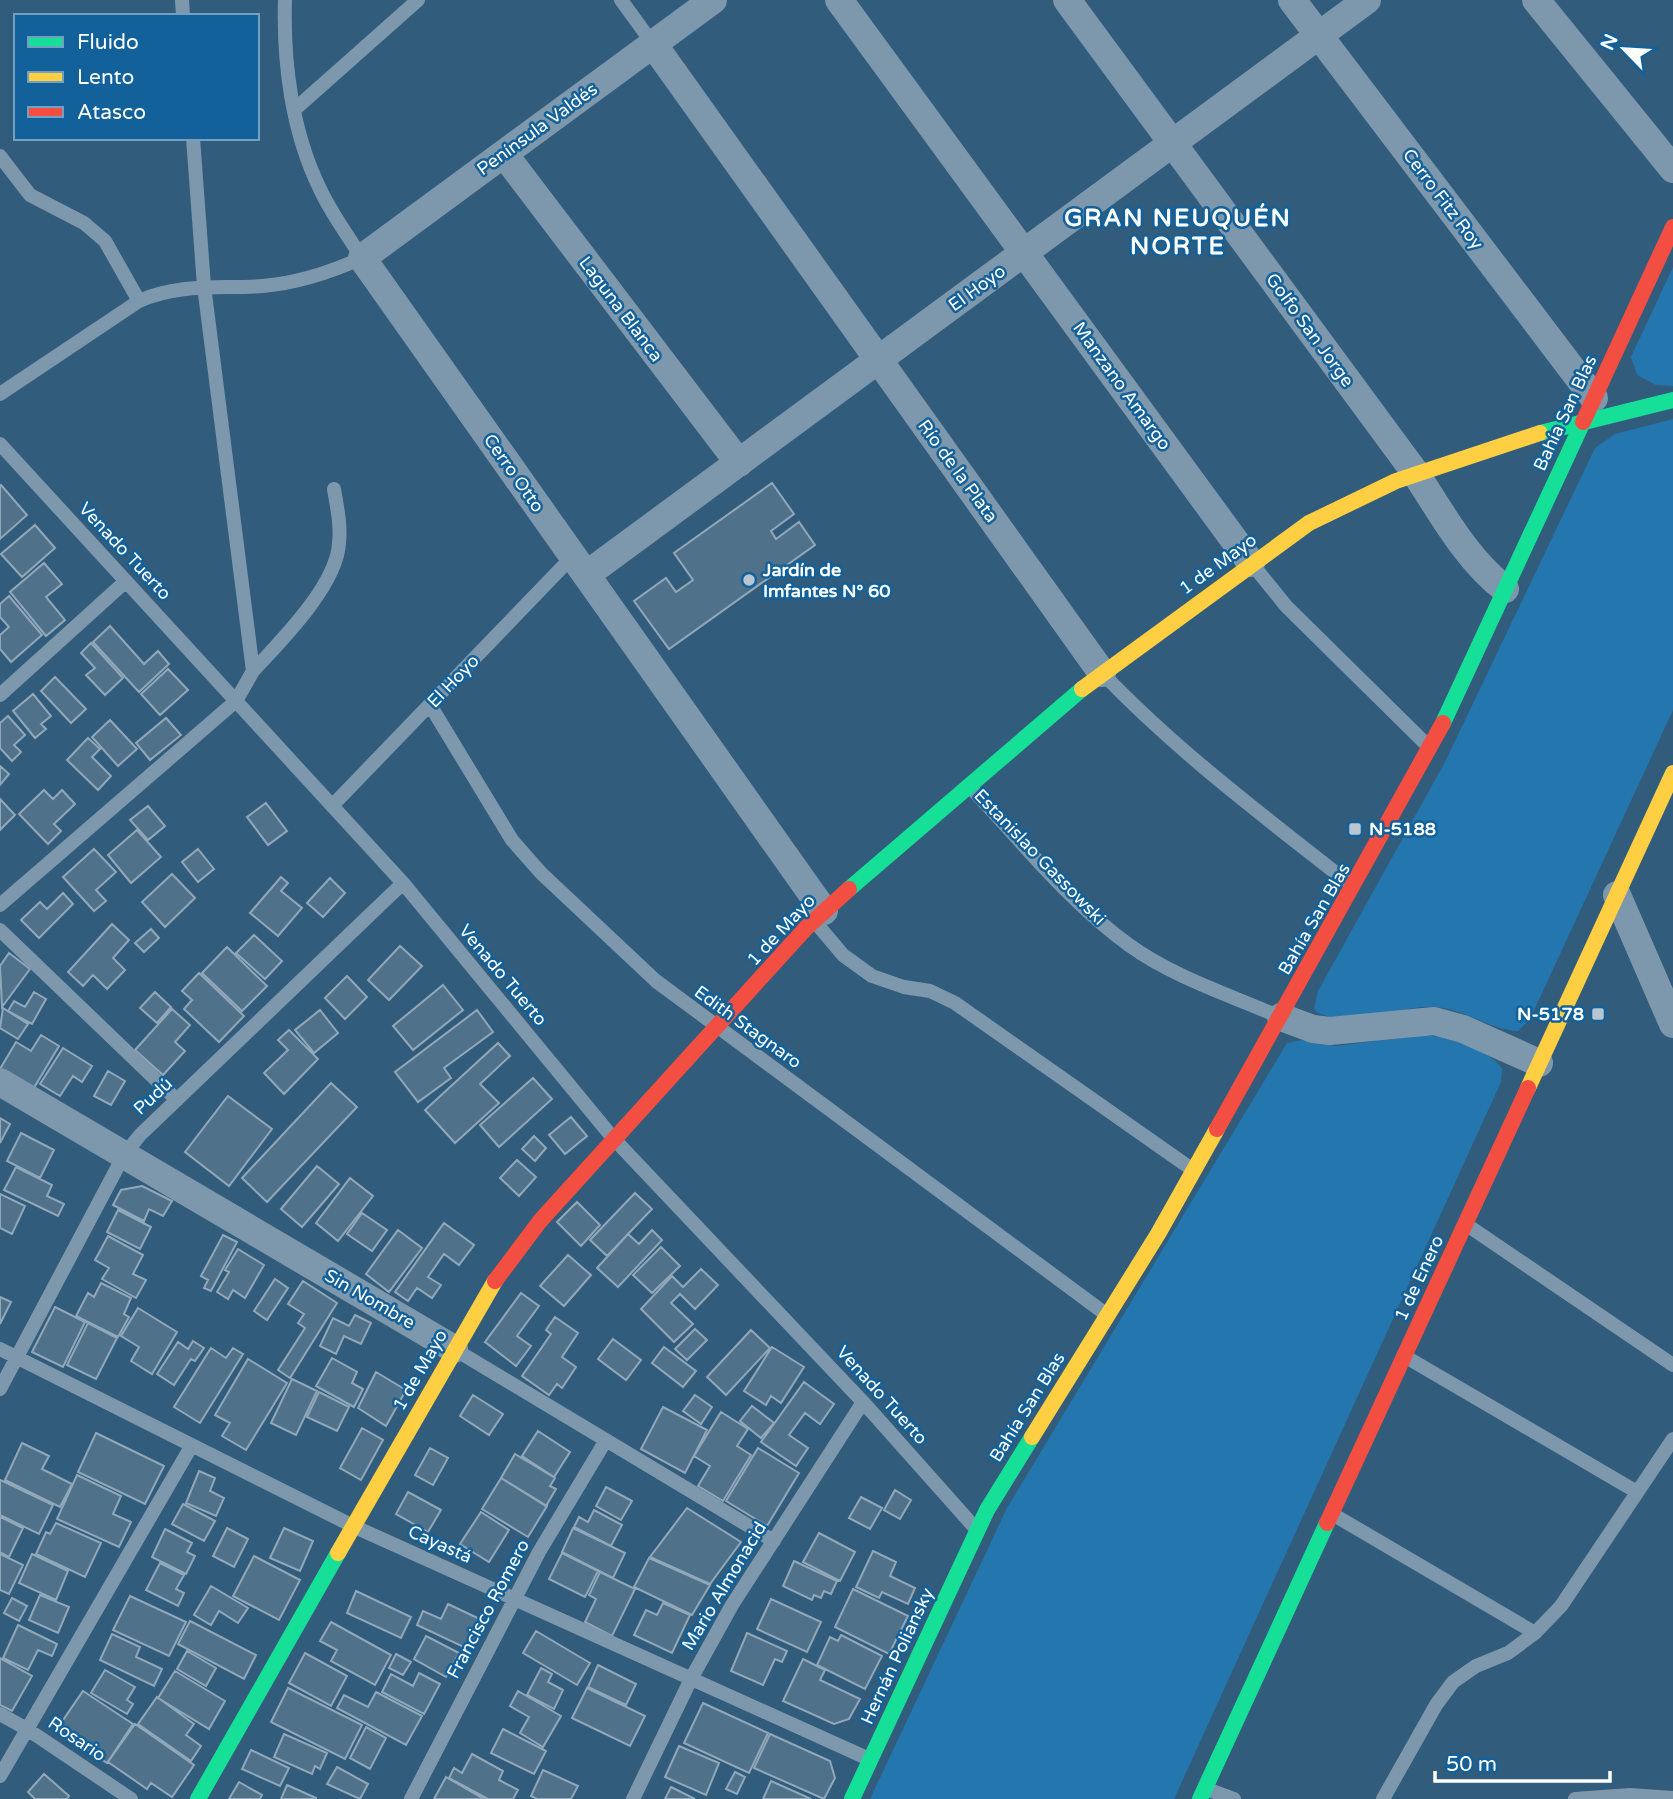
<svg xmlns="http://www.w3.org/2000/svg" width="1673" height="1799" font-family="'Varela Round',sans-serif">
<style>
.green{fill:#2476af}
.building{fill:#4f718a;stroke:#91a8ba;stroke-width:2}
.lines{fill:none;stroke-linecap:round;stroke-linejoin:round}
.lane{stroke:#7d98ad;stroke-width:14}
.street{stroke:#7d98ad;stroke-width:28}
.fast{stroke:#16e098;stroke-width:16}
.slow{stroke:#ffcf43;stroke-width:16}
.jam{stroke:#f24e42;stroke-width:16}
.poi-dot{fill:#b7c6d1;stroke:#13619a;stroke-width:2.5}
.labels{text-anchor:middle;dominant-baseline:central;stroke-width:5;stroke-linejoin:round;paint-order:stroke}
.street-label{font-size:18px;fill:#fff;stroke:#13619a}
.poi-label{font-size:18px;font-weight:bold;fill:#fff;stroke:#13619a;text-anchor:start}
.district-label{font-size:24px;font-weight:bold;letter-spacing:2px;fill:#fff;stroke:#13619a}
</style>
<rect width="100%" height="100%" fill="#325c7b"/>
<path class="green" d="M1673 267V386L1656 385 1637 375 1631 357Z
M1673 419V710L1530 1019 1518 1031C1487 1030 1460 1004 1424 1007 1400 1008 1330 1029 1314 1009L1318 991 1445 762 1595 448 1615 434Z
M1426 1035C1446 1037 1492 1050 1502 1069L1501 1082 1174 1799H870L1007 1508 1287 1043 1301 1040 1335 1046Z"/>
<path class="building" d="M772 483 794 514 771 531 776 539 799 522 815 545 669 649 634 601 666 578 676 592 693 580 674 553Z
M1 485 27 515 0 539V486Z
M35 525 55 548 22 577 1 554Z
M44 563 62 584 46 597 65 620 46 636 10 592Z
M9 596 42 635 11 662 0 649V635L9 627 0 617V604Z
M110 626 144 664 158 651 169 664 139 692 93 642Z
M91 643 123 678 105 695 86 675 95 668 81 653Z
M168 669 188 690 160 715 141 694Z
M55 677 86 709 71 723 41 691Z
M33 694 51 716 41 724 46 729 35 738 13 711Z
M8 716 25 735 14 745 21 752 12 761 0 748V723Z
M166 718 181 735 150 760 136 743Z
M110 720 137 749 118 766 92 737Z
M88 738 100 749 92 757 111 776 98 790 67 760Z
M0 766 9 774 0 785Z
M44 790 53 799 62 790 75 804 54 824 61 831 48 844 19 814Z
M0 799 15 815 0 830Z
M266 803 287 831 268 845 247 817Z
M148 806 165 826 148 840 130 820Z
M137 830 161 857 131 883 108 855Z
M94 849 116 872 96 890 106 901 94 911 63 877Z
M198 849 214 869 198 882 182 862Z
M172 874 195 898 165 927 142 902Z
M281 877 288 883 281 891 302 908 278 936 250 913Z
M330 878 345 893 323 917 307 903Z
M63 893 73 904 39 938 21 920 40 902 47 909Z
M112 924 129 940 113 958 125 970 107 989 93 975 83 986 68 972Z
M151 929 159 938 144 952 135 943Z
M254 935 282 961 265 979 236 953Z
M400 946 422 966 389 1000 368 980Z
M227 947 267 986 242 1011 202 973Z
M9 953 30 969 2 1007 0 966Z
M199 973 244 1016 219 1042 184 1009 192 1000 182 991Z
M347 976 367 997 345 1019 325 998Z
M443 985 463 1010 413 1050 393 1026Z
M34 992 46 999 32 1024 8 1011 14 1001 25 1007Z
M155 992 171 1007 157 1023 140 1008Z
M3 1008 28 1024 18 1039 0 1028Z
M172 1009 190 1025 175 1042 185 1051 163 1075 135 1050Z
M320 1010 338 1033 314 1053 295 1030Z
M477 1010 493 1032 444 1068 451 1078 418 1102 395 1072Z
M289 1030 318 1059 284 1094 264 1073 288 1050 278 1040Z
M41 1035 59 1046 32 1091 0 1069 16 1042 31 1051Z
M498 1043 510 1056 480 1084 499 1103 455 1143 425 1110Z
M63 1048 92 1066 82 1082 73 1076 60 1096 40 1084Z
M108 1071 125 1081 111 1105 94 1096Z
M533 1078 552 1099 499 1147 480 1125Z
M331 1083 357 1107 267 1202 242 1178Z
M228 1096 272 1129 229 1186 185 1152Z
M571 1117 587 1136 565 1154 549 1135Z
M0 1118 10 1124 0 1143Z
M21 1133 54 1150 40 1178 7 1161Z
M534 1136 546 1148 535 1161 522 1149Z
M517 1160 536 1177 519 1196 500 1178Z
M317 1166 339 1184 302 1227 281 1209Z
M16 1167 52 1185 47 1196 64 1204 58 1216 4 1190Z
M350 1178 373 1196 338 1241 316 1223Z
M142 1186 172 1201 163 1216 149 1209 144 1221 113 1205 121 1190Z
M635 1193 652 1209 607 1256 590 1240Z
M0 1194 25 1206 12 1234 0 1228Z
M577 1202 600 1225 581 1246 557 1222Z
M118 1210 151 1227 140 1249 107 1232Z
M362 1213 387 1230 372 1251 347 1234Z
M444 1223 474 1245 459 1265 444 1254 428 1277 441 1285 432 1298 417 1288 408 1301 395 1292Z
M398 1230 422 1248 389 1292 366 1274Z
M652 1230 662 1240 618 1287 597 1268 628 1234 639 1244Z
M223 1235 237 1242 211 1291 204 1288 208 1280 201 1276Z
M108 1236 143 1255 133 1274 146 1280 136 1298 102 1279 109 1268 95 1260Z
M661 1247 680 1266 652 1293 633 1275Z
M238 1249 264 1265 245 1298 233 1290 228 1299 217 1292 229 1272 225 1270Z
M568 1255 591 1275 564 1306 540 1286Z
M701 1269 718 1285 695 1309 680 1294 671 1303 693 1324 674 1342 641 1309 672 1276 683 1287Z
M275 1279 288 1288 267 1320 254 1311Z
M303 1281 337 1303 290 1378 278 1370 305 1328 298 1323 304 1314 288 1304Z
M101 1283 131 1298 124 1314 129 1317 118 1337 76 1316 88 1293 94 1297Z
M521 1293 539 1306 517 1336 531 1346 516 1366 485 1342Z
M0 1297 11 1302 0 1324Z
M55 1307 85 1322 63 1367 32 1352Z
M138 1308 177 1332 152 1374 131 1361 139 1347 121 1336Z
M355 1315 371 1323 361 1344 344 1336 336 1354 320 1346 333 1318 349 1326Z
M555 1317 578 1333 562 1357 576 1367 562 1388 557 1384 549 1395 522 1376 551 1334 546 1330Z
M88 1323 117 1338 96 1379 67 1365Z
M695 1329 707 1340 687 1360 675 1349Z
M751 1330 770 1348 726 1395 707 1377Z
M613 1339 641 1360 626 1380 598 1359Z
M193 1341 204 1348 195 1361 191 1359 174 1385 157 1374 178 1342 188 1349Z
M664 1347 696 1371 683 1387 652 1363Z
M772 1347 804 1367 781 1403 771 1396 766 1405 744 1391Z
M211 1348 226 1358 233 1348 243 1354 200 1423 174 1407Z
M332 1358 357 1372 352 1383 363 1389 354 1407 316 1386Z
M248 1359 287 1383 246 1450 222 1436 230 1423 215 1415Z
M376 1372 406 1390 386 1426 358 1408Z
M292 1379 317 1391 296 1435 271 1423Z
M804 1382 834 1404 820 1424 805 1413 789 1435 808 1448 796 1466 761 1442Z
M319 1392 349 1407 337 1431 307 1417Z
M473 1395 503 1414 489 1435 460 1416Z
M695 1395 712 1407 701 1424 683 1411Z
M752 1406 774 1423 761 1438 740 1421Z
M663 1407 707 1430 685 1473 641 1449Z
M721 1412 748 1429 737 1446 751 1455 723 1501 698 1486 710 1466 694 1456Z
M362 1428 383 1440 361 1480 340 1468Z
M538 1431 570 1452 554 1477 522 1456Z
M96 1433 164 1466 145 1504 78 1472Z
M22 1443 49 1456 42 1469 72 1484 60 1507 5 1480Z
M430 1448 448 1458 433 1485 415 1475Z
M758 1448 799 1473 767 1526 726 1501Z
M515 1454 555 1478 550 1486 556 1489 546 1506 501 1478Z
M199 1471 215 1478 210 1491 224 1498 216 1516 186 1503Z
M77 1475 121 1496 113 1514 131 1522 119 1547 57 1519Z
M501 1478 547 1506 528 1537 482 1509Z
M0 1480 53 1505 39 1534 0 1515Z
M606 1487 632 1501 621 1520 596 1506Z
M895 1490 911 1500 900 1519 884 1510Z
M408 1492 441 1510 428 1532 396 1514Z
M861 1497 882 1508 870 1529 849 1518Z
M183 1504 215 1521 204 1541 172 1524Z
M687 1508 741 1542 710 1584 650 1557Z
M594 1510 622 1525 611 1546 574 1527 579 1517 588 1522Z
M481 1512 509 1530 489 1562 460 1544Z
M0 1517 23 1528 9 1557 0 1552Z
M56 1523 101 1543 85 1577 36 1554 46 1532 50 1534Z
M227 1528 248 1539 234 1567 213 1556Z
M284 1528 313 1541 300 1571 270 1558Z
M573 1528 625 1553 613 1578 562 1552Z
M165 1529 192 1543 187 1552 195 1556 186 1574 152 1557Z
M819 1533 855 1552 840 1581 803 1562Z
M873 1551 896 1562 890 1576 915 1588 908 1604 882 1592 879 1598 856 1587Z
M562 1553 598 1571 585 1597 549 1579Z
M0 1554 23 1565 9 1594 0 1590Z
M32 1554 68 1571 56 1600 19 1583Z
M254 1556 300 1580 279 1620 233 1596Z
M649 1558 710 1585 692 1615 634 1587Z
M794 1561 837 1581 831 1594 824 1591 821 1598 814 1595 812 1600 783 1586Z
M160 1563 184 1575 176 1589 184 1593 178 1606 146 1590Z
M600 1572 635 1589 612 1636 585 1622 596 1599 589 1595Z
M211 1586 248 1608 238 1623 219 1611 211 1625 194 1615Z
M853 1589 908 1616 889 1654 835 1627Z
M356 1591 411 1617 401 1638 347 1613Z
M40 1595 69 1607 58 1633 29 1620Z
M130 1596 186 1622 169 1656 113 1630Z
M12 1598 27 1606 19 1621 4 1613Z
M771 1599 821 1622 807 1652 757 1629Z
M663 1603 690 1615 672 1653 634 1635 646 1610 657 1615Z
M448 1604 484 1621 470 1650 417 1625 423 1611 441 1619Z
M190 1621 256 1655 244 1679 178 1644Z
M331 1622 391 1655 375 1685 331 1661 337 1650 320 1641Z
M18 1625 57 1644 52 1656 38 1650 28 1670 3 1658Z
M536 1631 590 1663 577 1685 523 1653Z
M747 1633 787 1651 782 1662 775 1659 763 1685 731 1671Z
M112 1634 140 1647 136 1657 162 1669 154 1686 100 1660Z
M841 1635 882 1656 865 1689 817 1665 830 1637 838 1641Z
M426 1636 459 1653 446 1677 414 1659Z
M187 1651 216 1668 206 1686 177 1669Z
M305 1653 347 1676 331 1706 289 1683Z
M396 1654 411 1662 403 1675 389 1668Z
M0 1658 32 1676 12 1711 0 1705Z
M803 1659 825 1670 820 1680 860 1699 849 1719 834 1724 783 1701Z
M598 1665 636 1684 626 1705 588 1687Z
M541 1668 552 1674 548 1682 563 1690 554 1709 527 1695Z
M105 1670 135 1687 127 1700 133 1704 127 1714 91 1693Z
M175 1671 225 1701 209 1729 158 1698Z
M419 1673 440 1684 424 1714 382 1692 391 1674 413 1686Z
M288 1688 362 1725 345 1759 271 1722Z
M587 1688 645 1716 630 1746 572 1718Z
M83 1691 133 1724 107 1763 57 1729Z
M518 1691 561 1716 543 1747 520 1733 529 1717 510 1706Z
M376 1692 422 1716 406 1745 337 1708 344 1695 368 1707Z
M157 1697 194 1724 186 1735 201 1746 191 1761 138 1724Z
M703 1703 768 1733 749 1773 684 1743Z
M135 1724 194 1765 172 1797 151 1783 147 1789 108 1762Z
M366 1727 386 1738 370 1769 350 1758Z
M503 1729 546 1751 534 1774 491 1753Z
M284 1734 327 1753 320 1769 315 1766 312 1774 274 1757Z
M770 1734 830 1761 835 1778 824 1799 754 1768Z
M679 1746 719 1763 706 1795 665 1777Z
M251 1750 289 1768 280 1786 242 1769Z
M472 1754 503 1771 499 1780 518 1790 513 1799H488L449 1778 454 1768 462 1773Z
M337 1767 368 1784 360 1799 327 1784Z
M543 1770 578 1786 571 1799H537L531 1796Z
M735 1772 745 1777 737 1794 726 1789Z
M44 1774 69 1796 67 1799H35L28 1792Z
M446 1777 484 1799H434Z
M771 1781 811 1799H763Z
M239 1782 262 1795 260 1799H229Z
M287 1785 316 1798V1799H281Z
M671 1787 695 1799H665Z"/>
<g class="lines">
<path class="lane" d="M182 0 183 16
M621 0 653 44
M294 110 418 0
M0 156 30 195 84 223 105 241 139 301
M0 394 139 301C180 283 219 289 263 286 298 283 329 273 362 258 348 236 331 213 320 189 292 132 283 63 285 0
M0 444 403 883 613 1138 863 1402 976 1529
M1252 564 1286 606 1430 748
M253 671C281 641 337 585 339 543 341 525 337 507 334 489
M1103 674C1179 753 1265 817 1351 885
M0 695 126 581
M430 705 512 840 541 873 656 981 1107 1315
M969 786C1020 839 1069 902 1129 945 1173 977 1230 995 1280 1017
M332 806 573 556
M0 905 236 701 253 671 204 286 193 138
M816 923 843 955 872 976 904 987 930 991 955 1003 1193 1170
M0 930 177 1100
M1467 1225 1673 1365
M0 1349 353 1526 869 1759
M454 1349 774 1541
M1406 1357 1637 1492
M0 1389 124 1155 140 1135 403 883
M1334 1515 1535 1633
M0 1714 27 1729 131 1799
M0 1776 192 1445
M1207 1789 1234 1799
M411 1799 539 1552 606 1440
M633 1799 691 1679 732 1605 863 1402
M1383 1799 1436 1705 1453 1682 1476 1666 1508 1653 1535 1633 1561 1606 1673 1439
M1575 1799 1630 1795 1673 1798"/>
<path class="street" d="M713 0 362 258 824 911
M839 0 1251 563
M1067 0 1414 471C1441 512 1466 559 1505 589
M1292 0 1594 398
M1536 0 1673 169
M653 44 1102 673
M504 154 739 463
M586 575 1367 0
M1617 895 1673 1024
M1281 1017 1313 1029 1330 1031 1434 1021 1463 1029 1539 1063
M0 1082 454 1349"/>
<path class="fast" d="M1540 433 1673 400
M1443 723 1583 422
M849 889 1082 689
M198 1799 338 1553
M852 1799 987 1510 1032 1437
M1200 1799 1327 1523"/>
<path class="slow" d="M1082 689 1309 523 1396 481 1540 433
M1528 1088 1673 773
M1032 1437 1158 1234 1217 1129
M338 1553 495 1281"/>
<path class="jam" d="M1583 422 1673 227
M1217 1129 1443 723
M495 1281 540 1221 806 928 849 889
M1327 1523 1528 1088"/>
</g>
<g class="poi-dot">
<circle cx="749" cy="580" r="7"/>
<rect x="1348" y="822" width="14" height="14" rx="3.5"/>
<rect x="1591" y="1007" width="14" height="14" rx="3.5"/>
</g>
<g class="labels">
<g class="street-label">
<text transform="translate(537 129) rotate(-36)">Península Valdés</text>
<text transform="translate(1443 199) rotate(53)">Cerro Fitz Roy</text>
<text transform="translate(977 288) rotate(-36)">El Hoyo</text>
<text transform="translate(621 309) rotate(53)">Laguna Blanca</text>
<text transform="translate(1310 330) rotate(54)">Golfo San Jorge</text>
<text transform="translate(1122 386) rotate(54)">Manzano Amargo</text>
<text transform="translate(1565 413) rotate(-65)">Bahía San Blas</text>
<text transform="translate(958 471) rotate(54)">Río de la Plata</text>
<text transform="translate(514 473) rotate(55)">Cerro Otto</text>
<text transform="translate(125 551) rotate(47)">Venado Tuerto</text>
<text transform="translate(1218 564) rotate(-36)">1 de Mayo</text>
<text transform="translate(453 681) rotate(-46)">El Hoyo</text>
<text transform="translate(1040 857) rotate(46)">Estanislao Gassowski</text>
<text transform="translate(1314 919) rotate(-60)">Bahía San Blas</text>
<text transform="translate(781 930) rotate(-47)">1 de Mayo</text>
<text transform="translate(503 975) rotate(50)">Venado Tuerto</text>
<text transform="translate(748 1027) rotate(36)">Edith Stagnaro</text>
<text transform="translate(153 1096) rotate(-43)">Pudú</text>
<text transform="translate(1419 1278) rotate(-65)">1 de Enero</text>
<text transform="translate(370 1299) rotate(30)">Sin Nombre</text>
<text transform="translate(420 1370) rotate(-60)">1 de Mayo</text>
<text transform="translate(882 1395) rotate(48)">Venado Tuerto</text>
<text transform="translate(1027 1407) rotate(-58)">Bahía San Blas</text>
<text transform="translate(440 1544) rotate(24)">Cayastá</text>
<text transform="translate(724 1586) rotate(-59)">Mario Almonacid</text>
<text transform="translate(488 1609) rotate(-62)">Francisco Romero</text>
<text transform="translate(897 1656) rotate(-65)">Hernán Poliansky</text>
<text transform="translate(77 1739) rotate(34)">Rosario</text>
</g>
<g class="poi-label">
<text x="763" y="570">Jardín de<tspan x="763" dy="21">Imfantes N° 60</tspan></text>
<text x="1369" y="829">N-5188</text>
<text x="1584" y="1014" text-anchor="end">N-5178</text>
</g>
<g class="district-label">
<text x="1178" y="218">GRAN NEUQUÉN<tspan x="1178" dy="28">NORTE</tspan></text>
</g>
</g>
<rect x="14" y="14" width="245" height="126" fill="#13619a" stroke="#71a0c2" stroke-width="2"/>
<rect x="28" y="37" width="35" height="10" fill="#16e098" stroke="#71a0c2" stroke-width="2"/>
<text x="77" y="49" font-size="21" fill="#ffffff">Fluido</text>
<rect x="28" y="72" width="35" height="10" fill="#ffcf43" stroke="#71a0c2" stroke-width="2"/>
<text x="77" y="84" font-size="21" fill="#ffffff">Lento</text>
<rect x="28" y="107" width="35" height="10" fill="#f24e42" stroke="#71a0c2" stroke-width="2"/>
<text x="77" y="119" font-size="21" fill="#ffffff">Atasco</text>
<g transform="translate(1624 49) rotate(295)" stroke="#13619a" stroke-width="5" paint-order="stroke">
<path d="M0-5L12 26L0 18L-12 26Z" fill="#ffffff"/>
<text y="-10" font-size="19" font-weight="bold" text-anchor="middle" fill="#ffffff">N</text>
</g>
<path d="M1435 1771v10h175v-10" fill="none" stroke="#ffffff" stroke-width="3.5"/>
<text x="1446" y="1771" font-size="21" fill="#ffffff" stroke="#13619a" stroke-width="5" paint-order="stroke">50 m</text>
</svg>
